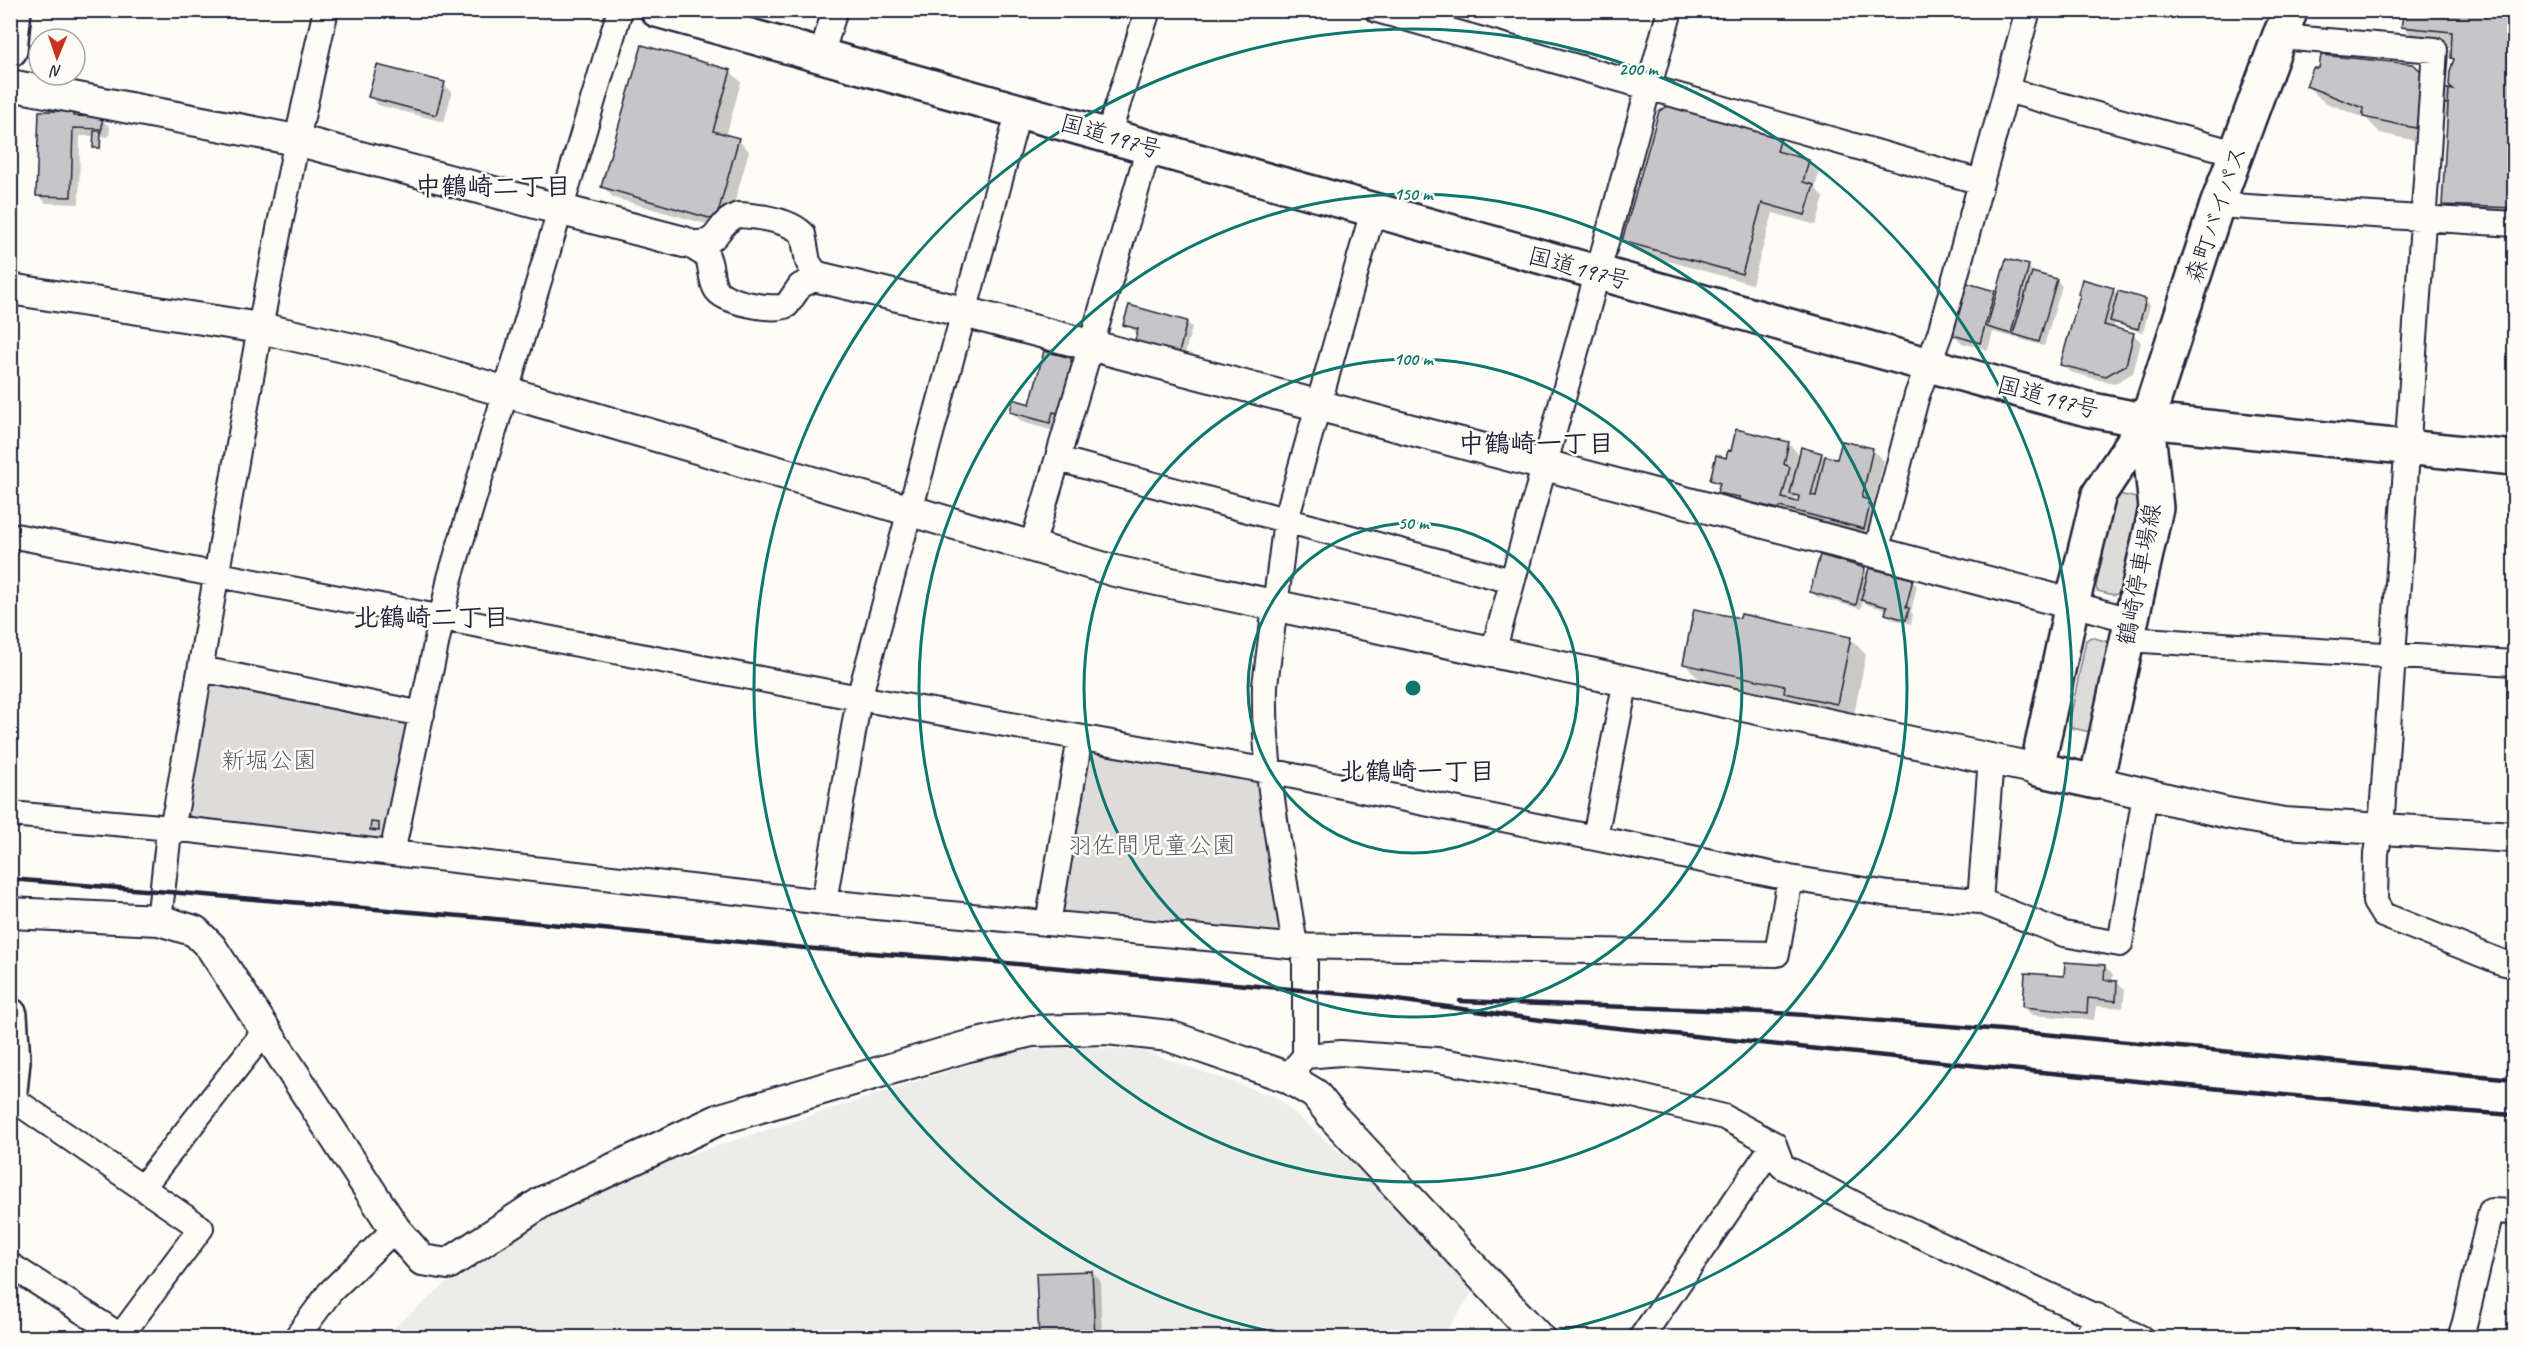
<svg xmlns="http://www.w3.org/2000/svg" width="2525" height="1348" font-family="Caveat,'Klee One',sans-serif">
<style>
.built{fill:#ecece9}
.green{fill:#dddcdb;stroke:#807f8b;stroke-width:1.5}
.shadow{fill:#0003;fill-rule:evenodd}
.building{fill:#c6c6c8;stroke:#22223b;stroke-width:1.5}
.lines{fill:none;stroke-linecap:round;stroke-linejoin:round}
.minor-casing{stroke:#22223b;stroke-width:28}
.tertiary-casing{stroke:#22223b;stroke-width:34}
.secondary-casing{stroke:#22223b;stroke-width:38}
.trunk-casing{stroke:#22223b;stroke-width:38}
.minor{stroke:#fdfcf7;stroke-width:24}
.tertiary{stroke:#fdfcf7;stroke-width:30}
.secondary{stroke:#fdfcf7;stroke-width:33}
.trunk{stroke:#fdfcf7;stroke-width:33}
.rail{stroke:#22223b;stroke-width:4.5}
.ring{fill:none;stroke:#0f766e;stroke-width:3}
.labels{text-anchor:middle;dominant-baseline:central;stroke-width:5;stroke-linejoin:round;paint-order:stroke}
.street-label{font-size:24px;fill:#22223b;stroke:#fdfcf7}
.park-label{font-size:24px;fill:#5a5a6b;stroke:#fdfcf7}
.neighbourhood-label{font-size:26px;font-weight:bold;fill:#22223b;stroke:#fdfcf7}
.centre{fill:#0f766e;stroke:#fdfcf7;stroke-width:3}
.ring-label{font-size:18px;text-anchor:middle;font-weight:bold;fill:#0f766e;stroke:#fdfcf7;stroke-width:5;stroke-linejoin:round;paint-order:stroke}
</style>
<rect width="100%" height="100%" fill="#fdfcf7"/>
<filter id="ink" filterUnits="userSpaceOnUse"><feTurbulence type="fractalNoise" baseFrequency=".0167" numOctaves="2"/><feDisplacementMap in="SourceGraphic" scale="12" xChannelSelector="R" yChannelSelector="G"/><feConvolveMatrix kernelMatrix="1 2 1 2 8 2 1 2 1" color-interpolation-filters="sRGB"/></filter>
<g filter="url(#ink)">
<path class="built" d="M1082 1047 1143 1051 1276 1097 1483 1277 1442 1337 382 1338 542 1202 987 1059 1028 1050Z"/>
<path class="green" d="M2119 494 2141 499 2122 592 2114 595 2097 591 2096 586 2115 495Z
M2091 637 2112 643 2092 732H2090L2072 728 2069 724 2086 640Z
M217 680 404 716 410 725 387 836 379 844 193 820 188 813 208 687Z
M1091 753 1257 782 1263 790 1281 929 1275 936 1061 918 1082 759Z"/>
<path class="shadow" d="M2406 10H2514V223L2460 221 2444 205 2449 118 2438 117 2436 145 2380 133 2367 119 2324 102 2307 86 2456 92 2453 46 2419 42 2402 26Z
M730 71 741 82 726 136 738 140 749 151 727 230 614 198 603 187Z
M444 84 452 92 444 122 378 105 370 97Z
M73 113 78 118 101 119 110 127 109 137 102 136 101 150 94 147 95 136H80L79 204 46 203 38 195Z
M1780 140 1791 150 1789 156 1808 161 1819 172 1815 188 1824 198 1816 225 1773 213 1752 284 1635 252 1624 241Z
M2007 261 2029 267 2033 274 2057 281 2062 286 2044 346 2020 339 2017 335 2016 338 1993 332 1988 350 1962 343 1954 335 1994 292 1997 296Z
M2113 290 2119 295 2145 300 2150 305 2143 333 2115 323 2113 329 2133 334 2141 342 2133 373 2114 384 2070 372 2062 364Z
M1187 322 1192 327 1183 361 1125 325Z
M1071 359 1082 370 1061 433 1022 422 1011 411 1031 406Z
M1788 443 1800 455 1821 454 1826 459 1838 461 1843 443 1873 450 1884 461 1873 506 1879 512 1874 539 1730 503 1719 492 1720 488 1712 480 1727 460ZM1795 497 1799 501V504L1794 503Z
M1865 569 1869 574 1912 581 1917 586 1911 612 1913 614 1911 624 1892 619 1887 614 1888 610 1868 605 1863 601 1861 609 1817 597 1812 592Z
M1850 638 1866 655 1853 719 1801 709 1792 699 1700 680 1684 663Z
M379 824 380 832H374L372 830Z
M2104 966 2113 974 2112 982H2117L2125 991 2123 1008 2096 1006 2094 1020 2032 1015 2024 1007Z
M1092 1272 1100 1280 1102 1338H1041Z"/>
<path class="building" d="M2404 10H2514V208L2442 205 2449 89 2453 90 2449 86 2450 71 2454 59 2451 58 2452 32 2401 27Z
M642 45 731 70 713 131 739 138 716 220 601 187Z
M2321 55 2413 64 2421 71 2424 83 2420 129 2363 117V108L2306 86 2313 68H2319Z
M377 65 445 82 436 115 368 97Z
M2423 87 2449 89 2448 104 2422 102Z
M1668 106 1781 138 1777 151 1809 160 1803 182 1814 185 1805 215 1762 203 1742 274 1622 241 1659 111Z
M39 111H73V116L102 117V129L73 128 71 197 36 196Z
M94 131H101L100 148H93Z
M2006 259 2029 265 2011 334 1987 327Z
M2032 272 2057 279 2039 342 2013 334Z
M2082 279 2114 288 2104 325 2134 333 2126 365 2106 376 2060 365 2080 295 2078 294Z
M1967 283 1995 291 1980 343 1953 335Z
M2118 291 2146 299 2138 329 2110 321Z
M1129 305 1187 321 1178 357 1134 344 1138 329 1123 325Z
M1044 351 1071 358V362H1074L1061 414 1053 412 1050 423 1010 412 1013 399 1030 404Z
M1736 429 1789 442 1784 464 1790 467 1782 498 1798 502 1799 496 1790 494 1801 447 1822 453 1811 495 1816 496 1825 456 1837 459 1842 441 1873 448 1862 498 1869 500 1868 505H1870L1864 529 1780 507 1779 509 1739 500 1740 497 1717 493 1720 483 1710 480 1716 455 1726 458 1728 450 1731 451Z
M1820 555 1865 568 1856 605 1810 592Z
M1869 568 1913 579 1906 607 1909 608 1906 620 1885 614 1887 607 1861 600Z
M1694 609 1740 618 1741 614 1851 637 1837 704 1784 693 1785 686 1683 664Z
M371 822 379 823V831L370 830Z
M2065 962 2105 965 2104 980 2117 981 2116 1001 2088 998 2087 1013 2023 1007 2025 973 2064 976Z
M1092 1271 1095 1338H1039L1036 1273Z"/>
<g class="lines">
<defs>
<path id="minor" d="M1377 10 1981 182
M2279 37 2435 50 2381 829 2376 853 2375 902 2383 915 2501 962 2514 965
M821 56 835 10
M2006 90 2236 153
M1108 135 1148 10
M2217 205 2514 224
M738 215C757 216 789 220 803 234L808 262 818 277 800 286 787 305C774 312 723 302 716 289 710 279 712 266 707 256L684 242C725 248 711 226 738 215Z
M1058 459 1512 581
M10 535 859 698 1269 771 1790 878 1889 894 1980 901
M1032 546 1149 147
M1876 552 1917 395 1940 333 2028 10
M2072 604 2131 620
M2127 639 2514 663
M1493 652 1670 10
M201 669 422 714
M1991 759 1980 901 2064 934 2120 944 2145 795
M10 814 172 828 824 902 1289 946 1777 954 1790 878
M1595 837 1626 680
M392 853 450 578 620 10
M824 902 859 698 1019 110
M159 920 168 841 176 809C223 543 264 274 326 10
M1048 923 1080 738
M1295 946C1282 860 1263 772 1265 685L1286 520 1373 211
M1305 1056V946
M1287 1077 1305 1056 1341 1053 1437 1060 1629 1094 1724 1117 1774 1144 1782 1166 1868 1211 2141 1338
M10 1097 201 1228 119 1338
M142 1188 265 1031
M10 1265 124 1338
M296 1338 330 1292 395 1229
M1641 1338 1774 1144
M2087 1338 2097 1316
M2460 1338 2465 1322 2491 1211 2514 1212"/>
<path id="tertiary" d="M10 85 296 140 684 242
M818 277 964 312 2072 604
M10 289 260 328 384 356 1115 571 2037 769
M2096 782 2227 813 2284 823 2514 837
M10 913 159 920 195 931 211 947 395 1229 422 1260 448 1264 542 1202 720 1119 965 1047 1032 1031 1107 1029 1169 1036 1287 1077 1315 1094 1335 1119 1539 1338"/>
<path id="secondary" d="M10 50 14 10
M2147 421 2156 508 2096 782 2037 769 2072 604 2099 494 2147 421 2217 205 2279 37 2291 10
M10 1015 13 1061 10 1091"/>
<path id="trunk" d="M657 10 2087 409 2147 421 2514 458"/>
</defs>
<use href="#minor" class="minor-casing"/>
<use href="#tertiary" class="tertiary-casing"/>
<use href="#secondary" class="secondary-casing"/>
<use href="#trunk" class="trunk-casing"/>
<use href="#minor" class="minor"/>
<use href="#tertiary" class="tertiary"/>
<use href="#secondary" class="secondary"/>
<use href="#trunk" class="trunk"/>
<path class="rail" d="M10 879 473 917 816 949 996 962 1376 997 1541 1020 1999 1068 2443 1110 2514 1115
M1460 1001 1764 1012 2002 1030 2514 1079"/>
</g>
</g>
<g class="ring">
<circle cx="1413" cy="688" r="165"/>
<circle cx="1413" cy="688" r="329"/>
<circle cx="1413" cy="688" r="494"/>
<path d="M1299 1337A659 659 0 1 1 1527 1337"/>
</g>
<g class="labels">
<g class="street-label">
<text transform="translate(1111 136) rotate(16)">国道197号</text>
<text transform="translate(2216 214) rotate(-71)">森町バイパス</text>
<text transform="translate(1579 268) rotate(15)">国道197号</text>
<text transform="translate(2048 397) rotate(15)">国道197号</text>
<text transform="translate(2139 574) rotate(-79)">鶴崎停車場線</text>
</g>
<g class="park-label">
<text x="269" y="760">新堀公園</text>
<text x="1152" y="845">羽佐間児童公園</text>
</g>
<g class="neighbourhood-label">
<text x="493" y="186">中鶴崎二丁目</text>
<text x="1536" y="443">中鶴崎一丁目</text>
<text x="431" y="617">北鶴崎二丁目</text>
<text x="1417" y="771">北鶴崎一丁目</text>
</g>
</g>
<circle cx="1413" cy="688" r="9" class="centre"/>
<g class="ring-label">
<text x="1638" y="75">200 m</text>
<text x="1413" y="200">150 m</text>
<text x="1413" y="365">100 m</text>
<text x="1413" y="529">50 m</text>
</g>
<rect width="2525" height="1348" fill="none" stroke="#fdfcf7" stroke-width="36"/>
<rect x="18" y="18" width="2489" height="1312" fill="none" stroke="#22223b" stroke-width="2" filter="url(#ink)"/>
<g transform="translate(57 57) rotate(182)"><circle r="28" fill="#fdfcf7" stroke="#a5a5ac" stroke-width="1.5"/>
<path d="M0-4.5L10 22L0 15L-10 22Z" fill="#c8321e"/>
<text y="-9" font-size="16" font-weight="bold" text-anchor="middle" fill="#22223b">N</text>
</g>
</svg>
